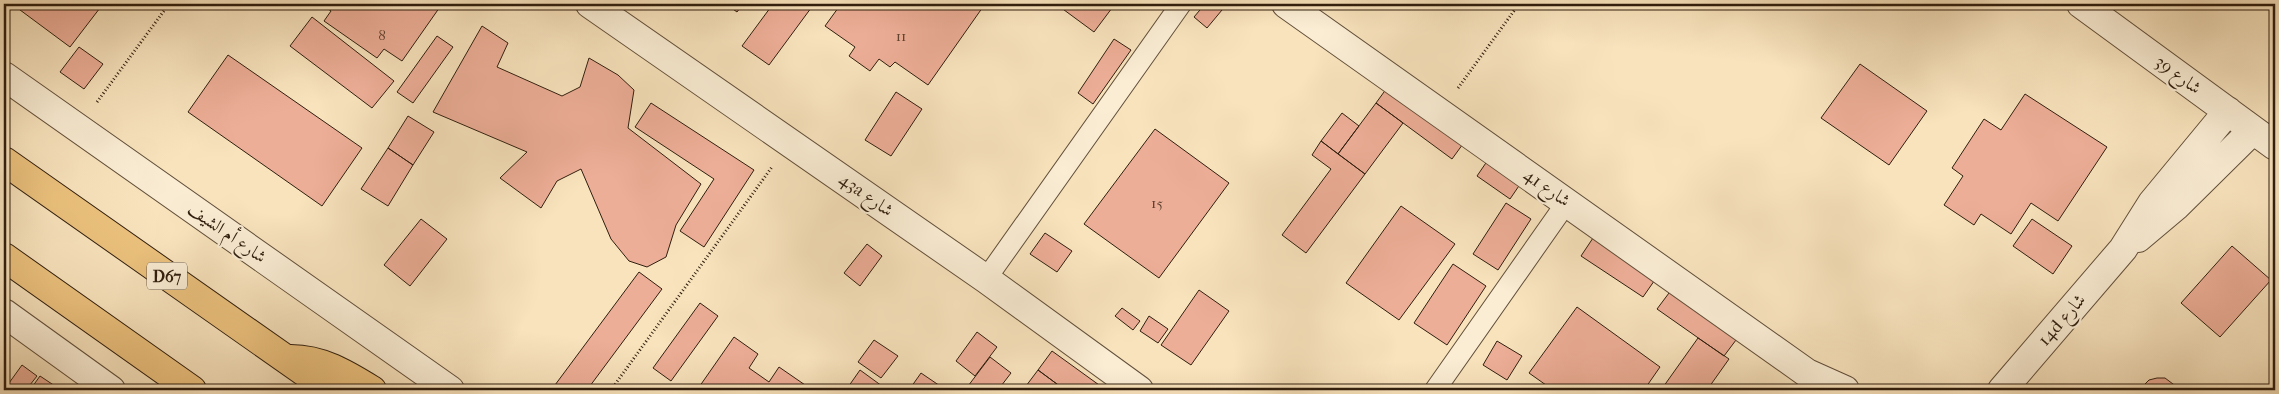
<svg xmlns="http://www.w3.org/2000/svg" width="2279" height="394" font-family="'IM FELL French Canon',Amiri,serif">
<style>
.building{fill:#edae97;stroke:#301e0e}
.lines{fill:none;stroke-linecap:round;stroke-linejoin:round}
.lane-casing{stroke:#624f3a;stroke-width:22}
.street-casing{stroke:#624f3a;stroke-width:30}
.primary-casing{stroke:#301e0e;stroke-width:30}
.path{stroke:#301e0e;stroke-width:3;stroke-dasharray:1 2.5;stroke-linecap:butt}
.lane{stroke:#faedd4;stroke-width:20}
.street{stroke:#faedd4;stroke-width:28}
.primary{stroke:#ecc27e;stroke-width:28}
.labels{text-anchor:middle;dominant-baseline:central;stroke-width:4.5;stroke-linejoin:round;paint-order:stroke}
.number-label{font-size:15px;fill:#5f4230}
.shield{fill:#faedd4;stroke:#6d5c49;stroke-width:1}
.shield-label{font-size:16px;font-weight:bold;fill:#301e0e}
.street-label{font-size:18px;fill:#301e0e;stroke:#faedd4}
</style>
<rect width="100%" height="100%" fill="#f8e3bd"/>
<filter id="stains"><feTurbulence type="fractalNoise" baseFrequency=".004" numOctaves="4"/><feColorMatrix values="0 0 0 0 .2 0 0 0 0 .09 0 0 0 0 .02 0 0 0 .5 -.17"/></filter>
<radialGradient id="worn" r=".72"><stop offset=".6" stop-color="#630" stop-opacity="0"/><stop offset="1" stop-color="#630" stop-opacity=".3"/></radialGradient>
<path class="building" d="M12 4H103L70 47Z
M321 4H442L402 61 384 49 377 58 324 21 331 11Z
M726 4H743L737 12Z
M773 4H814L769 65 742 46Z
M841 4H985L928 85 895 62 890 67 879 59 870 71 849 56 855 47 825 26Z
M1056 4H1115L1094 32Z
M1205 4H1227L1207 28 1194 17Z
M312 17 394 81 372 108 290 46Z
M482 26 508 43 497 67 562 96 580 87 589 58 618 75 634 90 628 128 701 184 676 225 666 257 647 267 629 261 611 239 581 169 557 181 541 208 500 178 527 152 433 112Z
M437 36 453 47 413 103 397 92Z
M1114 39 1131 50 1093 104 1078 93Z
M79 47 103 64 84 89 60 72Z
M228 55 362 148 322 206 188 112Z
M1860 64 1927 111 1889 165 1821 118Z
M1392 81 1468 137 1452 159 1376 103Z
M896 92 922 109 891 156 865 140Z
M2025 94 2107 147 2058 221 2031 203 2011 234 1981 214 1974 225 1944 205 1963 176 1952 168 1984 119 2001 130Z
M651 103 754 170 704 247 680 231 714 179 635 127Z
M1376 103 1403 123 1365 174 1338 154Z
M1342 113 1359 126 1338 154 1321 141Z
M408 116 434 132 413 165 388 148Z
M1155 129 1229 183 1159 278 1084 224Z
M1321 141 1365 174 1306 253 1282 235 1331 169 1312 155Z
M388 148 413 165 388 206 361 189Z
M1492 154 1525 177 1510 199 1477 176Z
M1506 203 1531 219 1498 270 1473 254Z
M1401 206 1455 244 1399 320 1346 283Z
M421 219 447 239 410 286 384 265Z
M2032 219 2072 246 2053 274 2013 246Z
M1597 232 1659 274 1643 297 1581 256Z
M1045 233 1072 251 1057 272 1030 254Z
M867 244 882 256 860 286 844 273Z
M2232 246 2271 280 2220 337 2181 303Z
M1453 264 1486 286 1447 345 1414 323Z
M639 272 662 289 587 390H562L555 385Z
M1675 285 1742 332 1724 356 1657 309Z
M1199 290 1229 311 1191 365 1161 345Z
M700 303 718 316 671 381 653 368Z
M1577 307 1660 367 1644 390H1553L1529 373Z
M1122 308 1140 321 1133 330 1115 316Z
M1149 316 1168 329 1158 343 1140 331Z
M977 332 997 347 975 376 956 361Z
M734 337 758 354 749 368 769 382 779 367 808 387 806 390H697Z
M1698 338 1729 359 1707 390H1661Z
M874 340 898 356 881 378 858 362Z
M1497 341 1522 356 1507 380 1483 365Z
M1052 351 1106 390H1065L1038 370Z
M990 357 1011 373 998 390H965Z
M22 365 37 376 26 390H4Z
M860 370 882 386 879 390H846Z
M1038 370 1065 390H1023Z
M921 373 946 390H909Z
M40 376 61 390H30Z
M2157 378H2165L2181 390H2139L2149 380Z"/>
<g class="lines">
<defs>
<path id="lane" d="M986 279 1181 4
M1435 390 1567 202"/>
<path id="street" d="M590 4 986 279 1139 390
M1286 4 1807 373 1845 390
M2081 4 2275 146
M4 76 450 390
M2138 238 2176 206 2253 130
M4 313 111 390
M2002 390 2123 249 2152 203 2228 111"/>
<path id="primary" d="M4 161 330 390
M4 257 192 390
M291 359C322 359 346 374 372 390"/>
</defs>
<use href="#lane" class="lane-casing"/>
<use href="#street" class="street-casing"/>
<use href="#primary" class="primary-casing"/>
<path class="path" d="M1458 88 1519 4
M97 102 169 4
M611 390 772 167"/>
<use href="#lane" class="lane"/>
<use href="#street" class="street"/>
<use href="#primary" class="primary"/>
</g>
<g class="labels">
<g class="number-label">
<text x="382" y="35">8</text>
<text x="901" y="36">11</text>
<text x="1157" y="203">15</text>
</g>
<rect class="shield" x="147" y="262.5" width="40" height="27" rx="4"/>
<g class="shield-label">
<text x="167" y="276">D67</text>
</g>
<g class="street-label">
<text transform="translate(2178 75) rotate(36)">شارع 39</text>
<text transform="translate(1547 188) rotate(35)">شارع 41</text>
<text transform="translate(866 195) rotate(35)">43a شارع</text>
<text transform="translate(227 233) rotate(35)">شارع أم الشيف</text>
<text transform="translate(2062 320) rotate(-49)">14d شارع</text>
</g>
</g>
<rect width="2279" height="394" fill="none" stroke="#f8e3bd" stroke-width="20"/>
<rect x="5" y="5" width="2269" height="384" fill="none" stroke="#301e0e" stroke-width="2.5"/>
<rect x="10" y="10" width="2259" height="374" fill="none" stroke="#301e0e"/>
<rect width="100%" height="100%" filter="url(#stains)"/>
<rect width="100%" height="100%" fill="url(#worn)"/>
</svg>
